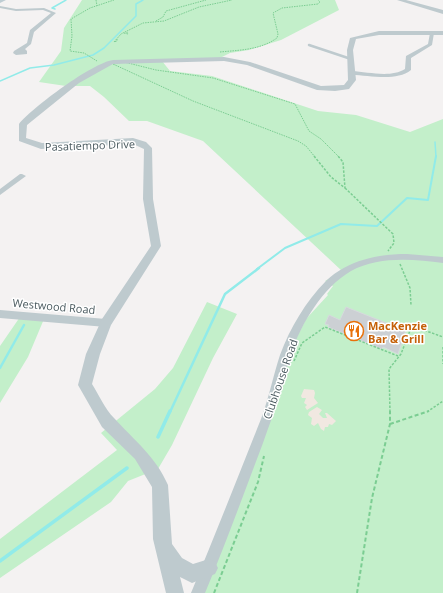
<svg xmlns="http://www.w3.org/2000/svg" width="443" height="593" font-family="'Open Sans',sans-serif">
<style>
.green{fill:#c3efca}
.sand{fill:#f1e8e1}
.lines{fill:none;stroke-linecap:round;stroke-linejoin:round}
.stream-far3{stroke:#91ebe9;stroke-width:1.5}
.stream-far2{stroke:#91ebe9;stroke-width:2}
.stream-far1{stroke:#91ebe9;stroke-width:2.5}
.stream{stroke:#91ebe9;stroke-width:3.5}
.building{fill:#ccd0d4;stroke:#d6dadd}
.path-far2{stroke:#7bcd92;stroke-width:1;stroke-dasharray:1.5 1;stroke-linecap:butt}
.path-far1{stroke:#7bcd92;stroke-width:1.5;stroke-dasharray:2.5 1.5;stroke-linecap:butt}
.path{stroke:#7bcd92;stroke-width:2;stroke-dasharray:4 2.5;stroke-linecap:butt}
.service{stroke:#becace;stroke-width:2.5}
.minor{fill:#becace;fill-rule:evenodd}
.tertiary{fill:#becace;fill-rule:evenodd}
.secondary{fill:#becdd3;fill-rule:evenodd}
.labels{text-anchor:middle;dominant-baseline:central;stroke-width:3;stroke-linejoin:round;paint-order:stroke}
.street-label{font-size:11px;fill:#4a5a5f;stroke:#fff}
.food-label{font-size:11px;font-weight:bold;fill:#c56008;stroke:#fff;text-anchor:start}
</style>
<rect width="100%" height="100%" fill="#f4f2f2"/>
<path class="green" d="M82 0H335L339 10 281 40 249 50 230 53 218 59 162 61 170 71 212 76 318 111 356 115 410 132 443 119V593H200L285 360 306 319 328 295 327 294 333 286 325 281 342 271 203 141 147 121H129L104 97 90 86H66L39 82 61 51 64 28Z
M207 302 237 314 213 358 172 445 158 469 128 481 111 502 0 578V539L117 450 101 433 155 389 173 368Z
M20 317 44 319 28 357 0 403V346Z"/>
<path class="sand" d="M304 389 314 390 315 393 314 398 318 403 307 410 305 407 307 405 304 403 306 398H302L301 396Z
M317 407 322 410 319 414 323 418H327L325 413H327L336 421 332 425 329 424 328 427H325L324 431 321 429 318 423 314 426 311 424 312 418 308 415 309 412Z"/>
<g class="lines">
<path class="stream-far3" d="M55 9 52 8 66 0
M0 81 30 68 54 65 93 55 104 48 136 16V4L143 0
M435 142 436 157"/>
<path class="stream-far2" d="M257 269 285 248 341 224 377 226 407 198 428 200 436 156"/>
<path class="stream-far1" d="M0 368 24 325
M170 412 225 294 259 268"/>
<path class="stream" d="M158 437 170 411
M0 561 127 468"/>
</g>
<path class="building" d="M346 307 404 330 405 327H407L398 354 383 347 382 349 328 327 329 325 325 324 329 315 340 320Z"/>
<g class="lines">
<path class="path-far2" d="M96 0 97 6
M156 21 163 17 166 11 206 0
M124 33 128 34 126 31
M117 39V41L114 42 121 34 143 23 164 21 199 7 232 0
M220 52C240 50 260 50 277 38L278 34 273 13 282 8 318 4 320 2 318 0
M97 61 84 53 70 51 72 36 71 19 90 8 114 0
M315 157 306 146 298 141 193 101 113 64 124 62 156 70 213 78 295 104 309 131 321 139 339 157"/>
<path class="path-far1" d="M314 156 331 177 345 188 343 162 338 156
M345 188 393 234 394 243 388 251
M400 264 410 288 411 305
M443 347V364
M294 361 302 343 325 327 398 356
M390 412 389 369 401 354 411 328H418L443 337
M427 412 443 401"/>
<path class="path" d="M390 424 429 411
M214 593 258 482 264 456
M357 593 372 498 390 424V411"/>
<path class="service" d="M309 45 351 59"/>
<path class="minor" d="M0 6 16 9 44 8 56 13 34 32 31 44 25 49 27 51V54L16 55 13 53 14 51 27 43 30 30 51 13 43 10 16 11 0 8Z
M432 32 434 33 432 45 411 58V70C396 82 369 75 352 75L349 73 352 71C368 72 391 78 405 69L406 56 428 44 430 33Z
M20 174H22L26 176 0 195V189Z
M407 254 443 257V263C413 259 378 256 351 271 322 288 302 323 291 353 286 368 284 383 279 397 274 413 268 428 263 443 244 493 226 543 205 593H191C215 535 238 477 261 419 269 398 273 376 280 355 290 328 306 301 326 281 348 260 378 254 407 254Z
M0 310 106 319 109 320 111 323 109 326 106 327 0 318Z"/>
<path class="tertiary" d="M397 0H406L443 10V14Z
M379 31H443V35H379L356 39 353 50 356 80 349 89 335 91 317 90 247 65 224 61 113 64 79 83 27 125 26 138 42 143 133 138 146 142 152 148 153 199 161 246 111 325 100 354 92 384C99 395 105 409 114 418 134 440 156 457 168 485L172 544 182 558 193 564 209 559 215 562 218 568 215 574 192 583 180 577 184 593H166L153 539 152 487 135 459 102 427 78 385 86 354 102 319 151 246 143 199 144 149 133 144 41 149 19 141V124C33 107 92 63 113 60L224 57 250 62 321 86 344 85 348 80 347 50 350 38Z"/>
<path class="secondary" d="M0 0H6L0 3Z"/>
</g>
<defs>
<symbol id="restaurant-ring" viewBox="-11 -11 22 22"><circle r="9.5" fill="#fff" stroke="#e8710a" stroke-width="1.5"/><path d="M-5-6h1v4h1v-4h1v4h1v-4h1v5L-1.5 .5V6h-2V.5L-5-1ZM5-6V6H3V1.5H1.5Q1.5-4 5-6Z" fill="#e8710a"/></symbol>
</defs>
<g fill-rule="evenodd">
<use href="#restaurant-ring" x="343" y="320" width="22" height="22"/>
</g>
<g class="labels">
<g class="street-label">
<text transform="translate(90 145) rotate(-2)">Pasatiempo Drive</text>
<text transform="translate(54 306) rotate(5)">Westwood Road</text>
<text transform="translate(280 379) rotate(-71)">Clubhouse Road</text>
</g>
<g class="food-label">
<text x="368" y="325">MacKenzie<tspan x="368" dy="13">Bar &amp; Grill</tspan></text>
</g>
</g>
</svg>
